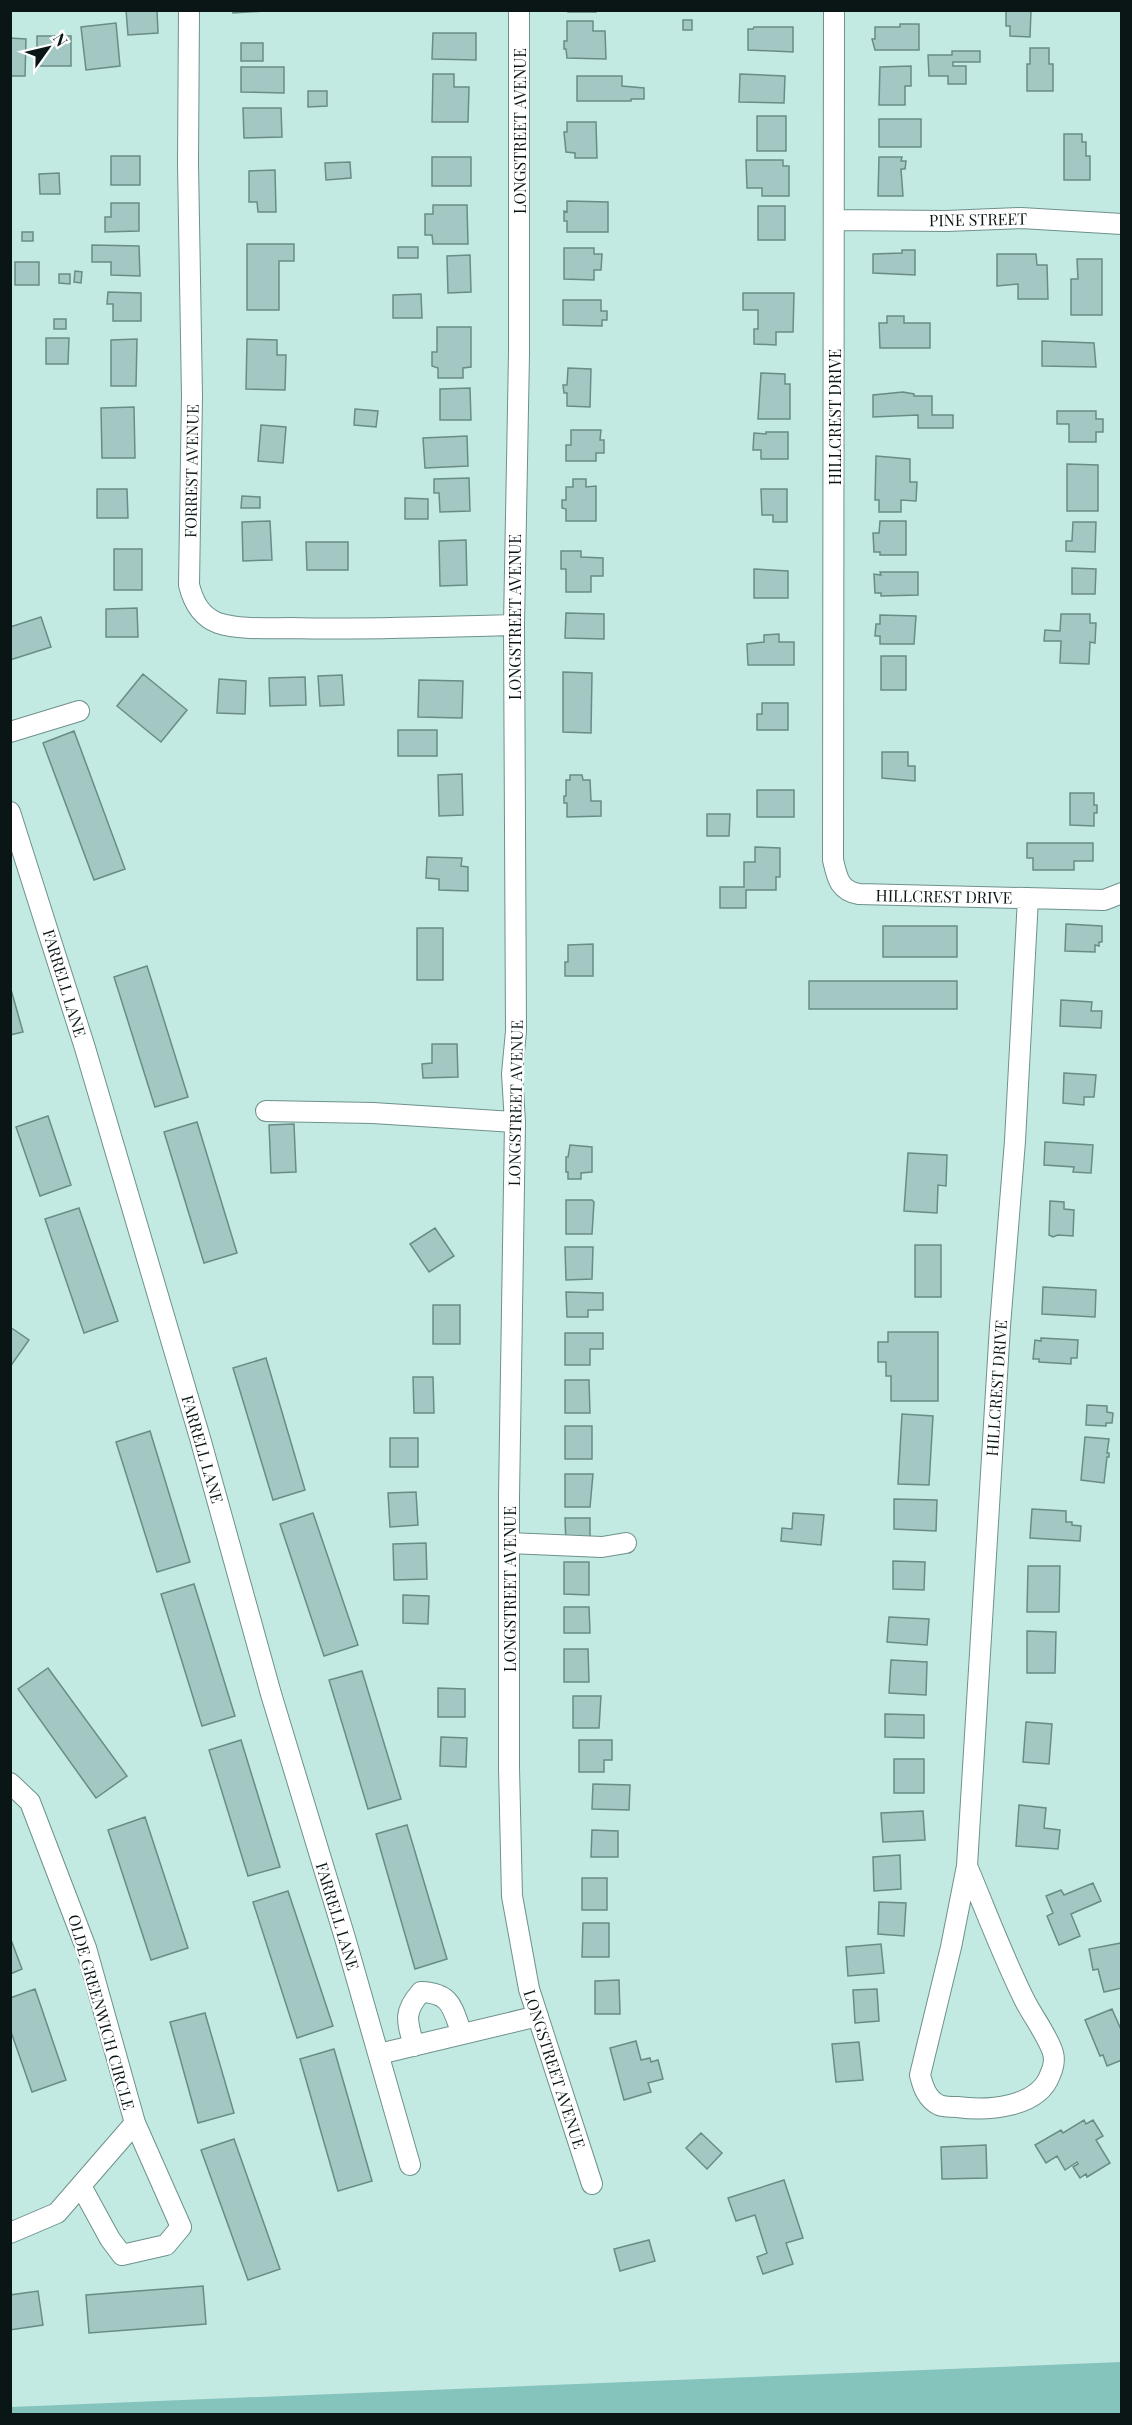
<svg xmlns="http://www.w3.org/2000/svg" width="1132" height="2425" font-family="'Playfair Display',serif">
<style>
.green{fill:#84c4bc}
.building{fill:#a3c7c2;stroke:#698c87;stroke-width:1.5}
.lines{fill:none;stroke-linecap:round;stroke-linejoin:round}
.minor-casing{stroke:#6e918c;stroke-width:22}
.minor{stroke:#fff;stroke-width:20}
.labels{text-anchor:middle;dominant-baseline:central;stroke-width:4.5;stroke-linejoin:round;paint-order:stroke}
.street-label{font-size:16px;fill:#091615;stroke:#fff}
</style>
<rect width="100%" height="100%" fill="#c3e9e3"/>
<path class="green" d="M1121 2362V2414H10L11 2407Z"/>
<path class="building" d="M126 10H157L158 33 128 35Z
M233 10H264V11L233 13Z
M568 10H596V12H568Z
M1037 10 1031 11 1030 37 1010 36V26H1006V11Z
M683 20H692V30H683Z
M567 21H593V31H605L606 59 567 58 566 49H564V41H567Z
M116 23 120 66 86 70 81 27Z
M900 24H919V50H875L872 39H875V27H900Z
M754 27H793V52L748 50V29H753Z
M433 33H476V60L432 59Z
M37 36H71V66H37Z
M10 38 26 39 25 76H10Z
M241 43H263V61H241Z
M1030 48H1049V64H1053V91H1027V64H1030Z
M952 51H980V62H953V66H966V84H948V76H929L928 55H952Z
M911 66V86H905V105H879L880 67Z
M241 67H284V93L241 92Z
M433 74H454V87H469L468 122H432Z
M740 74 785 76 784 103 739 102Z
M577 76H622V86L644 88V99H631V101H577Z
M308 91H327V106L308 107Z
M243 108H281L282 137 244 138Z
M757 116H786V151H757Z
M879 119H921V147H879Z
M567 122H596L597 158H575V153L566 152 564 132H567Z
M1064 134H1082V142H1086V156H1090V180H1064Z
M111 156H140V185H111Z
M432 157H471V186H432Z
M879 157H902L901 161H906L905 169H901L903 196H878Z
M746 160H783V166H789V196H762V188H747Z
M350 162 351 178 326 180 325 163Z
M275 170 276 212H258L257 202H249V171Z
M59 173 60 194H40L39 174Z
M567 201 608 202V232H567V221H564V211L567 212Z
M111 203H139V231L105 232V217H111Z
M433 205H467L468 244H433L432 235H425V214H433Z
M758 206H785V240H758Z
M22 232H33V241H22Z
M247 244H294V261H279V310H247Z
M92 245 139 246 140 276 111 275V262H92Z
M398 247H418V258H398Z
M564 248H594V254H602L601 270H594V280L564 279Z
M902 250H915V275L873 273V254L902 253Z
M997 254H1036L1037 265H1047L1048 299H1018V284L997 286Z
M470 255 471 292 448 293 447 256Z
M1077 259H1102V315H1071V279H1078Z
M15 262H39V285H15Z
M75 271 82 272 81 283 74 282Z
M59 274H70V284L59 283Z
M108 292 141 293V321H113V304H107Z
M743 293H794L793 332H776V345L754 344V329H758V310H743Z
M421 294 422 318H393V295Z
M563 300H601V311H607V320H602V326L563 325Z
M887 316H904V323H930V348H880L879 323H887Z
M54 319H66V329H54Z
M437 327H471V367L463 368V378H438V368L432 366V352H437Z
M46 338H69L68 364H46Z
M137 339 136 386H111V340Z
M247 339 277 340V355H286L285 390 246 389Z
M1042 341 1094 343 1096 367 1042 366Z
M568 368 591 369 590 407 567 406V393H564L563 385H567Z
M761 373 785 374V384H790V419H758Z
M470 388 471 420H440V389Z
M903 392 914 394V396H932V415H953V428H918V415L873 417V395Z
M134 407 135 458H102L101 408Z
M355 409 378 411 376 427 354 425Z
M1057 411H1096V419H1103V432H1096V442H1069V424H1057Z
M261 425 286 427 283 463 258 461Z
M571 430H601L600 440H604V453H596V461H566V445H571Z
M766 432H788V459H761V450H753L754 433 766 434Z
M467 436 468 466 425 468 423 438Z
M876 456 910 459V482H917L916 501 901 500V512H879V500H875Z
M1067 464 1098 465V511H1067Z
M469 478 470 511 440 512 439 493H434V479Z
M573 479H586V487L596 486V521H566V509L562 508V500H566V487H573Z
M97 489H127L128 518H97Z
M761 489H787V522H773V515H762Z
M242 496 260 497V508H241Z
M405 498 428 499V519H405Z
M270 521 272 560 243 561 242 522Z
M880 521H906V555H880V552H874L873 533H879Z
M1073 522H1096L1095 552 1066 551V541H1072Z
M466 540 467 585 440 586 439 541Z
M306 542H348V570H307Z
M114 549H142V590H114Z
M561 551H581V557L603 558V576H591V592H566V569H561Z
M1072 568 1096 569 1095 594H1072Z
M754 569 788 571V598H754Z
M880 572H918V595L881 596V593H875L874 574 881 575Z
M137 608 138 637H106V609Z
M566 613 604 614V639L565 638Z
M1061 614H1090V623H1096L1095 643 1090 642 1089 664 1060 663 1061 641H1044L1045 630 1060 631Z
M880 615 916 616 914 644H880V636H875L876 624H880Z
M41 617 51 647 10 660V627Z
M779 634V642H794V665H748L747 644 764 642V635Z
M881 656H906V690H881Z
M563 672 592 673 591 733 563 732Z
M143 674 187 710 161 742 117 706Z
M342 675 344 705 320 706 318 676Z
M305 677 306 705 270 706 269 678Z
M219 679 246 681 245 714 217 713Z
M419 680 463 681 462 718 418 717Z
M762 703H788V730H757V714H762Z
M398 730H437V756H398Z
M74 731 125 869 94 880 43 743Z
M882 752H908V766H915V781L882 778Z
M462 774 463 815 439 816 438 775Z
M570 775H582L583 780H590L591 801H601V816L567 817V803H564V796H566V780H570Z
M757 790H794V817H757Z
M1070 793H1094V805H1097V813H1094V826L1070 825Z
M707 814H730L729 836H707Z
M1027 843H1093V861H1074V870H1033V858H1027Z
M755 847 780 848V877H776V890H746V908H720V887H744V862H755Z
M427 857 462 858 461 866 468 867V891L439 890V879L426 878Z
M1066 924 1102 926V942H1099V946L1095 945V952L1065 951Z
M883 926H957V957H883Z
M417 928H443V980H417Z
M593 944V976H565V962H568V945Z
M147 966 188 1097 155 1107 114 977Z
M809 981H957V1009H809Z
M10 986 23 1032 10 1035Z
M1061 1000 1092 1002 1091 1011H1102L1101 1028 1060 1026Z
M432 1044H457L458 1077 423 1078 422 1064 432 1063Z
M1064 1073 1096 1075 1094 1097H1084V1105L1063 1103Z
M48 1116 71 1185 40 1196 16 1127Z
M197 1122 237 1253 204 1263 164 1132Z
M294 1124 296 1172 271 1173 269 1125Z
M1045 1142 1093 1145 1091 1173 1073 1172 1074 1167 1044 1165Z
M570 1145 592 1147V1172L581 1173V1179H568V1172H566V1157H568Z
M908 1153 947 1155 946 1186 938 1185 937 1213 904 1211Z
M566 1200H592L594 1202 592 1234H566Z
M1050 1201 1064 1202V1209L1074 1210 1073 1236 1058 1235 1053 1237 1049 1235Z
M79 1208 118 1321 84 1333 45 1219Z
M435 1228 454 1256 429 1272 410 1244Z
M915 1245H941V1297H915Z
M565 1247H593L592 1279 566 1280Z
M1043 1287 1096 1290 1095 1317 1042 1314Z
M566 1292 603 1293V1310H588V1317H567Z
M433 1305H460V1344H433Z
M10 1327 29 1340 10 1367Z
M888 1332H938V1401H891V1376H886V1362H878V1342H888Z
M565 1333H603V1349H590V1365H565Z
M1041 1338 1078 1340 1077 1358H1071V1364L1039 1362V1359H1033L1035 1340 1041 1341Z
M266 1358 305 1490 273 1500 233 1368Z
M413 1377H433L434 1413H414Z
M565 1380H589L590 1413H565Z
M1087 1405 1107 1406V1412L1113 1413 1112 1423H1106V1426L1086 1425Z
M902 1414 933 1416 929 1485 898 1484Z
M565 1426H592V1459H565Z
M150 1431 190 1562 157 1572 116 1442Z
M1085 1437 1109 1439 1107 1453H1109V1457H1107L1104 1483 1081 1480Z
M390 1438H418V1467H390Z
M565 1474H593L590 1507H565Z
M416 1492 418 1525 390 1527 388 1493Z
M894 1499 937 1500 936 1531 894 1529Z
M1032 1509 1066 1511V1522H1072V1525L1081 1526 1080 1541 1030 1538Z
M313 1513 358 1645 324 1656 280 1524Z
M793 1513 824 1515 821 1545 781 1541 782 1528 792 1529Z
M565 1518H590V1544H566Z
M426 1543 427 1579 394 1580 393 1544Z
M893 1561 925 1562 924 1590 893 1589Z
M564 1562H589V1595L564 1594Z
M1028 1566H1060L1059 1612H1027Z
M194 1584 235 1716 202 1726 161 1594Z
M403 1595 429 1596 428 1624 403 1623Z
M564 1607H589L590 1633H564Z
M889 1617 929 1619 927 1645 887 1642Z
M1027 1631 1056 1632 1055 1673H1027Z
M564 1649H588L589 1682H564Z
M891 1660 927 1662 926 1695 889 1693Z
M48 1668 127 1776 96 1798 18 1689Z
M362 1671 401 1799 368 1809 329 1680Z
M438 1688 465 1689V1717H438Z
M573 1696H601L599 1728H573Z
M885 1714 924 1715V1738L885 1737Z
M1026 1722 1052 1724 1049 1764 1023 1762Z
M441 1737 467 1738 466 1767 440 1766Z
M241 1740 280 1867 248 1876 209 1750Z
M579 1740H612V1760H604V1772H579Z
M894 1759H924V1793H894Z
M593 1784 630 1785 629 1810 592 1809Z
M1019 1805 1046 1808 1044 1828 1060 1830 1058 1849 1016 1846Z
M923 1811 925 1840 883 1842 881 1813Z
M145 1817 188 1948 151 1960 108 1830Z
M407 1825 447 1959 415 1969 376 1834Z
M592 1830 618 1831V1857H591Z
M900 1855 901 1889 874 1891 873 1857Z
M582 1878H607V1910H582Z
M1093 1883 1101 1901 1071 1914 1080 1936 1059 1945 1047 1916 1053 1913 1046 1896 1061 1890 1064 1895Z
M288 1891 333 2026 297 2038 253 1902Z
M879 1902 906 1903 904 1936 878 1934Z
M583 1923H609V1957H582Z
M10 1937 22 1969 10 1974Z
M1121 1943 1122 1988 1104 1992 1098 1969 1093 1970 1089 1949Z
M881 1944 884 1973 848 1976 846 1947Z
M619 1980 620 2014H595V1981Z
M35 1989 66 2080 32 2092 10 2029V1998Z
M877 1989 879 2021 855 2023 853 1990Z
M1112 2009 1122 2032V2060L1107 2066 1103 2055 1100 2056 1085 2020Z
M205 2013 234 2113 198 2123 170 2022Z
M636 2041 641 2060 650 2058 651 2062 658 2060 663 2079 648 2083 651 2092 624 2100 610 2048Z
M859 2042 863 2080 836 2082 832 2044Z
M334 2049 372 2181 338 2191 300 2059Z
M1084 2120 1086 2124 1093 2120 1103 2136 1096 2140 1110 2163 1087 2177 1086 2174 1080 2178 1073 2167 1078 2164 1077 2162 1065 2170 1057 2156 1046 2163 1035 2145 1061 2130 1063 2133Z
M701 2133 722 2153 707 2169 686 2148Z
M234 2139 280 2269 248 2280 201 2150Z
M986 2145 987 2178 942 2179 941 2147Z
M784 2180 803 2238 786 2243 793 2264 763 2274 757 2257 767 2253 755 2215 736 2221 728 2198Z
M649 2240 655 2261 620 2271 614 2249Z
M203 2286 206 2324 89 2333 86 2295Z
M38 2291 43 2325 10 2330V2295Z"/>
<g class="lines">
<defs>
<path id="minor" d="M189 10 188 163 192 396 189 585C193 601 200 616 218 623 240 630 267 628 291 628 365 630 440 627 514 625
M519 10V353L514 625 516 1031 512 1074 515 1122 509 1497V1768L512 1896 529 1989 592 2184
M834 10 833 860C837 877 839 891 859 894L1104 900 1122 893
M834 220 946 221 1021 218 1122 224
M10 732 79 711
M10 812 85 1048 200 1438 271 1694 345 1938 410 2165
M266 1111 373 1113 515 1122
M509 1543 602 1547 626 1543
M10 1783 30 1802 86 1948 135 2123 57 2213 10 2233
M967 1866 1000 1326 1015 1141 1028 898
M967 1866C986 1911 1003 1957 1025 2001 1032 2015 1049 2038 1053 2053 1055 2060 1053 2069 1050 2075 1038 2108 987 2111 957 2107 951 2107 944 2107 939 2105 927 2099 923 2087 920 2075L951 1947Z
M414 2046C407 2021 403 2012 421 1992 452 1993 452 2008 462 2034
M379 2054 538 2016
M81 2186 110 2239 122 2255 166 2245 181 2227 135 2123"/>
</defs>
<use href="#minor" class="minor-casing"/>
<use href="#minor" class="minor"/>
</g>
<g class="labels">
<g class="street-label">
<text transform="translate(519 131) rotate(-90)">LONGSTREET AVENUE</text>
<text transform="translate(978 219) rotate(-1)">PINE STREET</text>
<text transform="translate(834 417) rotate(-90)">HILLCREST DRIVE</text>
<text transform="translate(191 471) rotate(-89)">FORREST AVENUE</text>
<text transform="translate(514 617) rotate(-90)">LONGSTREET AVENUE</text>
<text transform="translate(944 896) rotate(1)">HILLCREST DRIVE</text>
<text transform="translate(65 983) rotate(73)">FARRELL LANE</text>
<text transform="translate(515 1103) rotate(-89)">LONGSTREET AVENUE</text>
<text transform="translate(996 1388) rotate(-86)">HILLCREST DRIVE</text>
<text transform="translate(203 1449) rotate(74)">FARRELL LANE</text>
<text transform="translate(509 1589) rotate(-90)">LONGSTREET AVENUE</text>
<text transform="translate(338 1916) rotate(73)">FARRELL LANE</text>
<text transform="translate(102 2012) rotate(74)">OLDE GREENWICH CIRCLE</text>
<text transform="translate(555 2069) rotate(72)">LONGSTREET AVENUE</text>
</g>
</g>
<rect width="1132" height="2425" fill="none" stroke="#091615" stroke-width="24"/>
<g transform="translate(48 48) rotate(56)" stroke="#ffffff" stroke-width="4.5" paint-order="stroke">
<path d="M0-4.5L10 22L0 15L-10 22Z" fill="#091615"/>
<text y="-9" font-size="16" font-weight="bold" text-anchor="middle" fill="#091615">N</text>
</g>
</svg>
